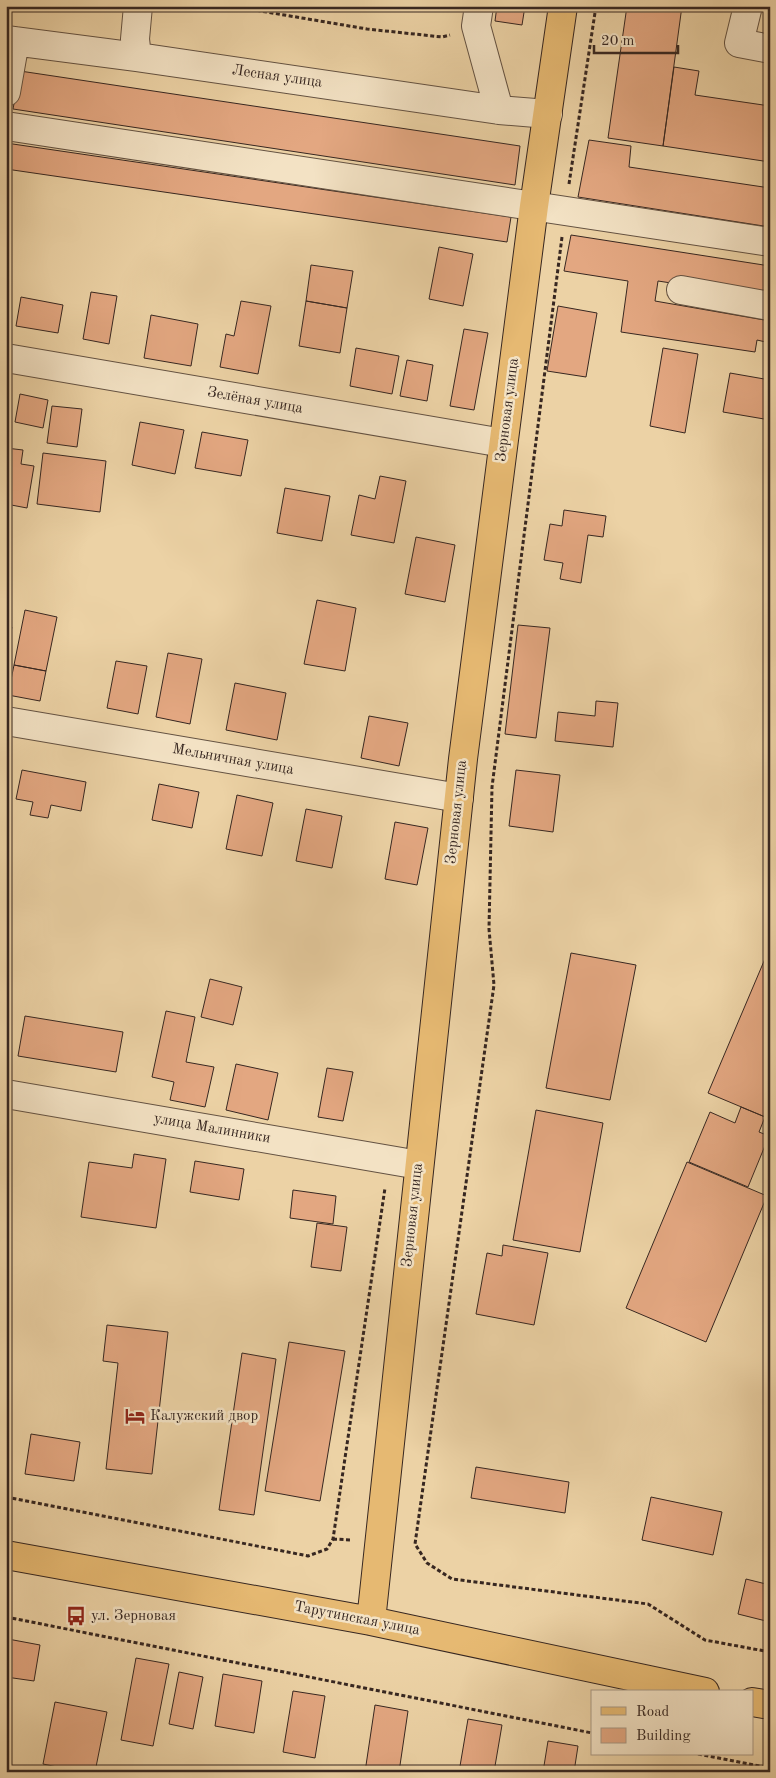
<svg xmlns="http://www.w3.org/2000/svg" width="776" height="1778" font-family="'Old Standard TT',serif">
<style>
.building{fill:#e3a781;stroke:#372721}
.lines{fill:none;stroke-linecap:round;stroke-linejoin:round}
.minor-casing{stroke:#645242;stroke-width:30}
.major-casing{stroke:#372721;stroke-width:30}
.path{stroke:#372721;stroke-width:3;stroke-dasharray:4 2.5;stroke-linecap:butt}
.minor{stroke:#f3e2c4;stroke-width:28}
.major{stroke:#e6b972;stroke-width:28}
.labels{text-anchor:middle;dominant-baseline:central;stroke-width:5;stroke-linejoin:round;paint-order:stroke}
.street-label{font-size:15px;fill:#372721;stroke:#f3e2c4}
.poi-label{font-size:15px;fill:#372721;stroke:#f3e2c4;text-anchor:start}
</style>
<rect width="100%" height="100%" fill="#ecd2a5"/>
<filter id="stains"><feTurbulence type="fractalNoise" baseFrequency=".004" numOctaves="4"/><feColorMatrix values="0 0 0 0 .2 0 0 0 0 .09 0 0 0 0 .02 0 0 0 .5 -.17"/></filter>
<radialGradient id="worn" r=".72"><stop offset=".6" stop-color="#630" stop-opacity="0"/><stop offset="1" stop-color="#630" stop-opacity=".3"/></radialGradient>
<path class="building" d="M433 6H464L463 11Z
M497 6H525L522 25 495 21Z
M627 6H682L663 146 608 138Z
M674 67 699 71 695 95 770 106V162L663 146Z
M20 71 520 146 515 185 13 109Z
M589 140 631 146 629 167 770 188V227L578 197Z
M6 143 511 217 507 242 6 169Z
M571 235 770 266V298L658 281 655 301 770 321V343L757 340 755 352 621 332 628 281 564 271Z
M439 247 473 254 463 306 429 299Z
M311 265 353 271 347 308 306 301Z
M91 292 117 296 109 344 83 339Z
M21 297 63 305 58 333 16 326Z
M241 301 271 306 258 374 220 367 226 334 234 336Z
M306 301 347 308 340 353 299 346Z
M558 306 597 313 586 377 547 371Z
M151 315 198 324 191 366 144 358Z
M464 329 488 333 474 410 450 406Z
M356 348 399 356 392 394 350 386Z
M663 348 698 354 685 433 650 426Z
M407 360 433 365 427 401 400 396Z
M730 373 770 380V420L723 412Z
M20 394 48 400 43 428 15 422Z
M52 406 82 409 77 447 47 443Z
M140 422 184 430 175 474 132 465Z
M202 432 248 440 241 476 195 468Z
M6 448 23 450 21 464 34 466 27 508 6 504Z
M43 453 106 461 100 512 37 504Z
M380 476 406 481 394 543 351 535 359 495 375 499Z
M285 488 330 496 322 541 277 533Z
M564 510 606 516 603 537 588 535 581 583 560 579 563 563 544 560 550 524 562 526Z
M416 537 455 545 445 602 405 594Z
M317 600 356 608 345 671 304 664Z
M25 610 57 617 46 671 14 665Z
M518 625 550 628 536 738 505 734Z
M6 626 12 627 6 657Z
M168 653 202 659 190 724 156 717Z
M116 661 147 666 138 714 107 708Z
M14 665 46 671 40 701 8 695Z
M235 683 286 693 277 740 226 730Z
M596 701 618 703 613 747 555 741 558 712 595 716Z
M369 716 408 723 399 766 361 758Z
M22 770 86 782 81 811 51 805 48 818 30 815 33 802 16 799Z
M516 770 560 775 553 832 509 826Z
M159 784 199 792 192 828 152 820Z
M237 795 273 803 262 856 226 849Z
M306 809 342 816 332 868 296 861Z
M395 822 428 828 417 885 385 879Z
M770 947V1119L708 1093Z
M571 953 636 965 610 1100 546 1088Z
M210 979 242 987 233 1025 201 1017Z
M166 1011 195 1017 186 1062 214 1067 205 1107 170 1100 174 1082 152 1077Z
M25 1016 123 1032 116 1072 18 1056Z
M236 1064 278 1073 268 1120 226 1110Z
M327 1068 353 1072 343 1121 318 1117Z
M741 1107 765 1117 759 1132 769 1136 748 1187 689 1162 710 1112 735 1123Z
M536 1110 603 1123 580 1252 513 1240Z
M134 1154 166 1159 156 1228 81 1217 89 1162 132 1168Z
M195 1161 244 1169 239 1200 190 1192Z
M687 1162 767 1196 706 1342 626 1308Z
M293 1190 336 1196 333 1224 290 1218Z
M317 1223 347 1227 341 1271 311 1267Z
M503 1245 548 1253 534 1325 476 1314 487 1253 502 1256Z
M107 1325 168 1332 152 1474 106 1469 118 1363 103 1361Z
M289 1342 345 1351 320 1501 265 1491Z
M242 1353 276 1359 254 1515 219 1510Z
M31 1434 80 1442 74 1481 25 1474Z
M476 1467 569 1482 565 1513 471 1498Z
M651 1497 722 1512 713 1555 642 1540Z
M746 1579 770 1585V1622L738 1614Z
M8 1639 40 1645 34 1681 6 1677V1651Z
M136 1658 169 1664 153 1746 121 1740Z
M179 1672 203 1677 193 1729 169 1724Z
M223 1674 262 1681 254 1733 215 1726Z
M293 1691 325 1696 315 1758 283 1752Z
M55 1702 107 1712 95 1772H81L43 1764Z
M375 1705 408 1711 399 1772H365Z
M468 1719 502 1725 494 1772H459Z
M548 1741 578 1746 574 1772H543Z"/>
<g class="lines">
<defs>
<path id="minor" d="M479 6 476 26 499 110
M748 6 739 43 770 49
M6 40 137 57 499 110 548 114
M137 57 135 39 138 6
M6 92 15 41
M6 126 770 242
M681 290 770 306
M6 358 503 443
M6 721 459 798
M6 1094 419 1165"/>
<path id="major" d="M6 1555 371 1621 705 1692
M371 1621 463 759 534 206 563 6
M752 1702 770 1705"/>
</defs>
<use href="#minor" class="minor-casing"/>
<use href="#major" class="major-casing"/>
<path class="path" d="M231 6 367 29 442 37 450 35
M569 184 596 6
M562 237 492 787 489 929 494 985 415 1544 427 1563 452 1579 648 1604 705 1640 770 1652
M6 1497 308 1556 327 1549 333 1539 385 1188
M333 1539 352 1540
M6 1617 592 1733
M698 1754 770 1768"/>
<use href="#minor" class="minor"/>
<use href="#major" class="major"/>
</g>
<defs>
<symbol id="hotel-bare" viewBox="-9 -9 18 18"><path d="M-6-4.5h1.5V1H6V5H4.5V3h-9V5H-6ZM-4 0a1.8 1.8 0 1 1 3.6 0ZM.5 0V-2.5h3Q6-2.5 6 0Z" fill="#8f2418" stroke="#f3e2c4" stroke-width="2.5" paint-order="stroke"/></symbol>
<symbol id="bus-bare" viewBox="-9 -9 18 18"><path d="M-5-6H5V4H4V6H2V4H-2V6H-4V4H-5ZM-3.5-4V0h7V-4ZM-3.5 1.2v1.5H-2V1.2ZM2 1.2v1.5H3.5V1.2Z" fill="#8f2418" stroke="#f3e2c4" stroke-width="2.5" paint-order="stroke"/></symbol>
</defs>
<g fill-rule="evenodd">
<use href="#hotel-bare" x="121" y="1402" width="28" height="28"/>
<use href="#bus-bare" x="62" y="1602" width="28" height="28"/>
</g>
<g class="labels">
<g class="street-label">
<text transform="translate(277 77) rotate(8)">Лесная улица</text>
<text transform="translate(255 401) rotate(10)">Зелёная улица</text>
<text transform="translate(508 410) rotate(-83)">Зерновая улица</text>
<text transform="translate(233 760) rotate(10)">Мельничная улица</text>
<text transform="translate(457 812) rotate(-84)">Зерновая улица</text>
<text transform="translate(212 1129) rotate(10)">улица Малинники</text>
<text transform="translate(413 1215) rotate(-84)">Зерновая улица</text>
<text transform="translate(357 1619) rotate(11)">Тарутинская улица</text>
</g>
<g class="poi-label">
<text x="150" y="1416">Калужский двор</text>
<text x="91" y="1616">ул. Зерновая</text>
</g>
</g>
<rect width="776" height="1778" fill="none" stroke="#ecd2a5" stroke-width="25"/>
<rect x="8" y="8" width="761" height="1763" fill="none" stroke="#372721" stroke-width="2.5"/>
<rect x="12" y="12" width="751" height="1753" fill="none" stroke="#372721"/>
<rect x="591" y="1690" width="162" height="65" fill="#f3e2c4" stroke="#a89783"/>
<rect x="601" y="1707" width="25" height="8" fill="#e6b972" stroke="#a89783"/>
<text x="636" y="1716" font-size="15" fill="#372721">Road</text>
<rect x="601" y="1728" width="25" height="15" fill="#e3a781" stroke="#a89783"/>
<text x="636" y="1740" font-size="15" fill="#372721">Building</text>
<path d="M594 45v8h84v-8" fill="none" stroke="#372721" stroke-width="2.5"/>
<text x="601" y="45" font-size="15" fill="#372721" stroke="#f3e2c4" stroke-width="4" paint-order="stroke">20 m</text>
<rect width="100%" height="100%" filter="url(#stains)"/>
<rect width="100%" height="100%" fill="url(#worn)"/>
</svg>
